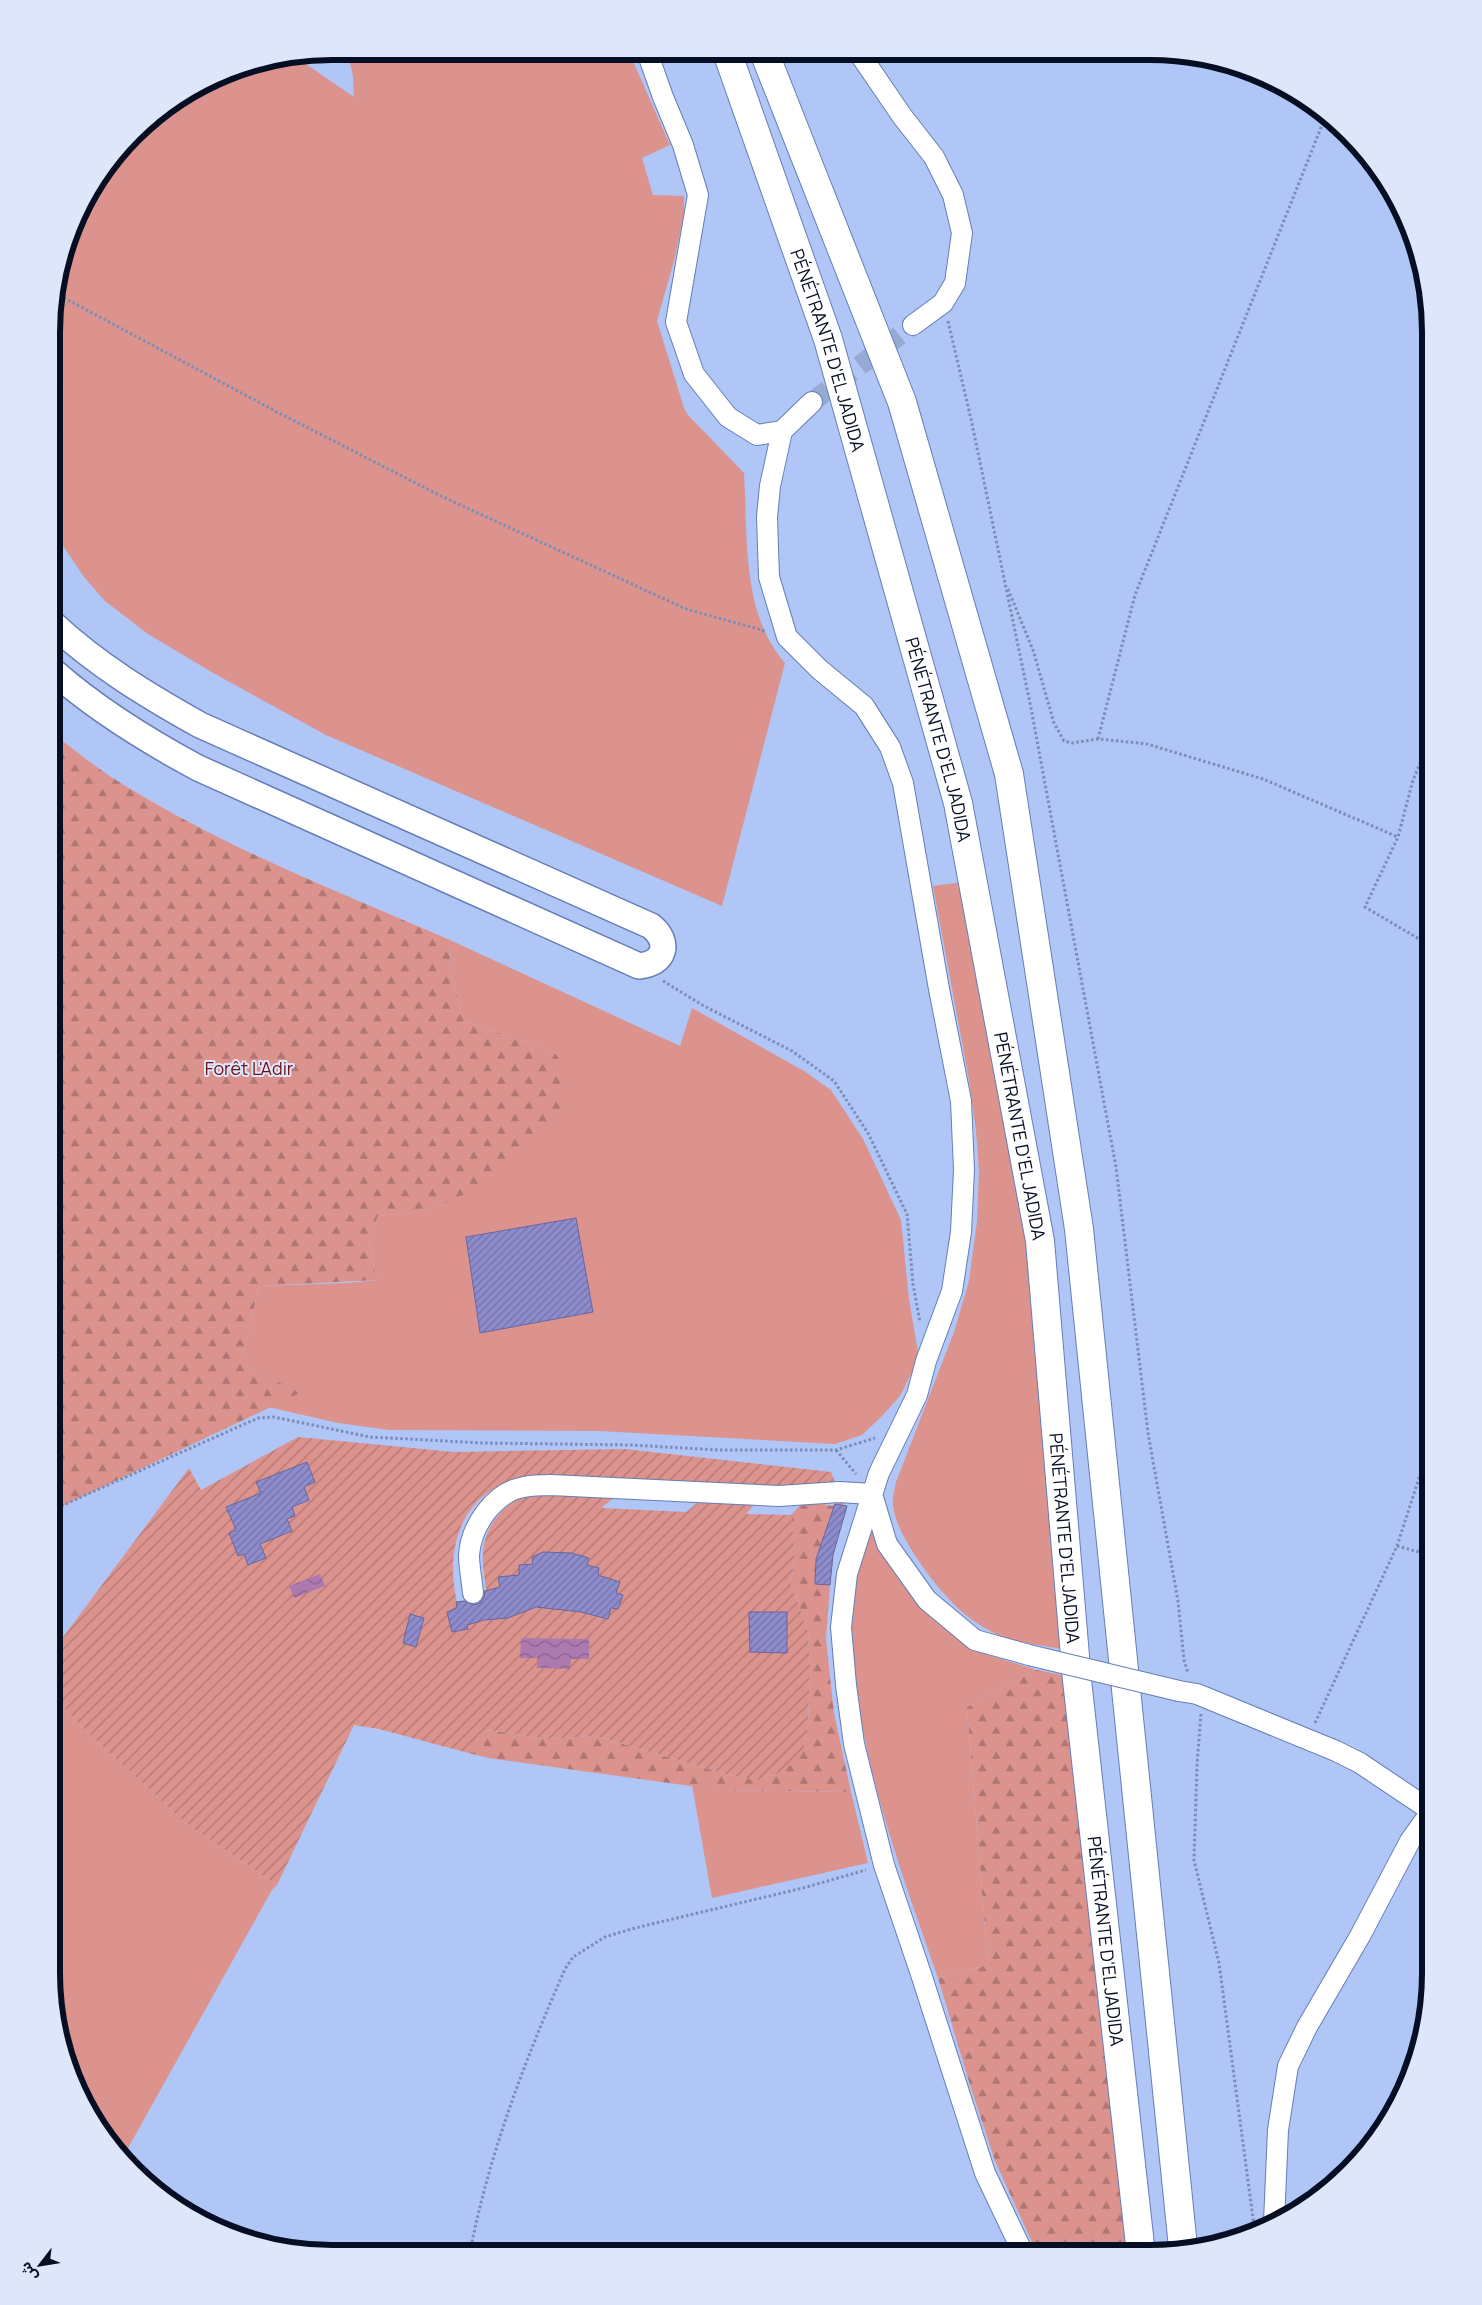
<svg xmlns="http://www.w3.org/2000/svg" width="1482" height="2305" font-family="Manrope,'Noto Sans Arabic',sans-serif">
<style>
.grass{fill:#dc938d}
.forest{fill:url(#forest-firs)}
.garden{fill:url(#garden-furrows)}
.water{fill:url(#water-waves)}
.building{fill:url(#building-hatch);stroke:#6866a0}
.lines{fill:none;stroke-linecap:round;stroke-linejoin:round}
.minor-tunnel{stroke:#96aad6;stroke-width:20;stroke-dasharray:20 10;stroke-linecap:butt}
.minor-casing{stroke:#657eb6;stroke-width:22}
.tertiary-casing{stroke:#657eb6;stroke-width:28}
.motorway-casing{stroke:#657eb6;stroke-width:30}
.path{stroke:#7a8db4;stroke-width:3;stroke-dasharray:2.5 2.5;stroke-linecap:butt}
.minor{stroke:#fff;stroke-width:20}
.tertiary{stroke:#fff;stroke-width:25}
.motorway{stroke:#fff;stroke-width:28}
.minor-bridge-casing{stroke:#657eb6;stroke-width:22;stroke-linecap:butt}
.minor-bridge{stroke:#fff;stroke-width:20}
.labels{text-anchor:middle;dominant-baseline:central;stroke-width:4;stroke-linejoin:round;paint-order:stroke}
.street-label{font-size:18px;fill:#060e23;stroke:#dee7fa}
.park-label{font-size:18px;fill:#6c0f13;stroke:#dee7fa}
.rim{fill:none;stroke:#060e23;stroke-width:6}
</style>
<defs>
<pattern id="forest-firs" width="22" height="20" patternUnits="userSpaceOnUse" patternTransform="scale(1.25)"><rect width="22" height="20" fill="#dc938d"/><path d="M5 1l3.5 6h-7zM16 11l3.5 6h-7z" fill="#b07673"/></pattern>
<pattern id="garden-furrows" width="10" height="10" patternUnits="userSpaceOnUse" patternTransform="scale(1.25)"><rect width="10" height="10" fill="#dc938d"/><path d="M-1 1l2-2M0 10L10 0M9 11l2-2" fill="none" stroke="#b07673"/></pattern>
<pattern id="water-waves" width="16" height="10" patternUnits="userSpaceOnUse" patternTransform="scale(1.25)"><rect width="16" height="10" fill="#ad7aaf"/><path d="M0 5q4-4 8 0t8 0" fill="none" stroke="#8b628e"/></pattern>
<pattern id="building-hatch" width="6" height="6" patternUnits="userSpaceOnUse" patternTransform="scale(1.25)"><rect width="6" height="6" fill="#8e8ccd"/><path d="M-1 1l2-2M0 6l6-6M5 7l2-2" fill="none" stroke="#7271a6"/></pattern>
</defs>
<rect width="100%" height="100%" fill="#afc6f6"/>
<path class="grass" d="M339 51 629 52 670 145 642 158 653 195 684 196V213L675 257 657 321 684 408 688 415 744 473C748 536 741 613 785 663L722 906 326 735 215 674 148 634 105 601 84 577 53 531 54 296 80 208 147 121 225 73 297 58 354 97C353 80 355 61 339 51Z
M963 882 1030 1246 1067 1650C1047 1646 1025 1644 1006 1638 965 1623 937 1589 914 1554 905 1539 895 1523 893 1505 892 1498 895 1489 896 1482L954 1332 969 1281 977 1221 979 1171 976 1131 969 1080 933 886Z
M450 940 680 1046 692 1008 804 1071 831 1090 863 1139 901 1220 909 1299 918 1352 914 1368 900 1396 883 1415 862 1435 835 1444 599 1431 389 1430 338 1423 268 1407 299 1393 241 1363 259 1286 346 1283 377 1280 369 1240 378 1216 414 1212 444 1204 554 1052 464 1021 451 972Z
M871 1529 876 1532 961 1640 988 1655 1037 1670 967 1707 988 1965 938 1978C899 1865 854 1748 852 1628 852 1607 850 1584 856 1564 859 1552 866 1540 871 1529Z
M58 1702 88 1733 184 1822 277 1885 272 1890 123 2157 110 2144 73 2080 51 1973 52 1708Z
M692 1785 719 1790 851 1792 868 1863 712 1898Z"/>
<path class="forest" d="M53 734C71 747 89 762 108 775 215 844 334 890 450 940L451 972 464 1021 554 1052 565 1067V1094L560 1108 523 1151 471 1191 444 1204 414 1212 378 1216 369 1240 377 1280 259 1286 241 1363 300 1393 52 1511Z
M805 1500 832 1506 842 1501 846 1512 842 1523 830 1520 816 1559 815 1583 830 1585 826 1639 834 1713 851 1792 719 1790 489 1758 472 1754 478 1736 489 1730 547 1739 596 1736 729 1775 758 1780 780 1772 804 1747 808 1726 810 1665 808 1632 791 1584 795 1550 791 1515Z
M1037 1670 1067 1676 1131 2254 1037 2253 995 2161 970 2085 938 1978 988 1965 967 1707Z"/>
<path class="garden" d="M298 1437 454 1452 625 1449 831 1472 836 1485 793 1490 514 1480C459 1497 445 1551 457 1602L470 1599 469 1595 486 1590C485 1579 482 1567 483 1555 483 1528 504 1502 529 1494L615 1497 601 1508 686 1512 701 1500 756 1503 746 1514 791 1515 795 1550 791 1584 808 1632 810 1665 808 1726 804 1747 791 1765 780 1772 758 1780 729 1775 596 1736 547 1739 489 1730 478 1736 472 1754 379 1729 354 1725 277 1885 184 1822 88 1733 52 1696V1652L189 1468 201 1490Z"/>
<path class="water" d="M320 1574 325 1586 294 1598 289 1586Z
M521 1638 589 1639V1659H571L570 1669 537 1668V1658H520Z"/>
<path class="building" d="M576 1218 593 1312 480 1333 466 1237Z
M307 1462 315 1482 304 1487 309 1500 292 1507 295 1516 287 1519 292 1531 260 1544 266 1558 248 1565 244 1554 238 1556 229 1533 236 1530 226 1507 261 1493 256 1482Z
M835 1504 847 1506 833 1555 830 1585 815 1584 816 1559Z
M543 1552 572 1553 589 1558 587 1565 599 1568 598 1575 620 1582 616 1593 623 1595 618 1609 611 1608 608 1619 581 1612 536 1607 508 1618 484 1620 467 1625 468 1629 452 1632 447 1612 457 1608 456 1602 464 1601 474 1605 480 1603 484 1597 485 1591 500 1587 498 1577 519 1575V1565L533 1564 532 1557Z
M749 1612H787V1653L750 1652Z
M410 1614 424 1618 416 1647 403 1643Z"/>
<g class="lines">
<path class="minor-tunnel" d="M812 402 913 325"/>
<defs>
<path id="minor" d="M647 52 663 97 683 145 698 195 676 322 694 374 728 417 757 435 782 431
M859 53 902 116 934 157 953 195 962 233 955 283 943 303 913 325
M812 402 782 431 770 486 767 517 769 577 787 637 819 669 864 706 890 747 903 783 939 989 961 1101 964 1170 961 1232 952 1291 926 1361 917 1395 879 1473 847 1574 841 1627 846 1685 854 1744 884 1865 921 1974 985 2173 1023 2253
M473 1593C472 1581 469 1567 469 1555 471 1526 494 1492 524 1487 533 1485 542 1485 551 1485L779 1496 839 1492 872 1494 887 1544 927 1600 975 1640 1029 1655
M1179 1691 1197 1694 1336 1751 1360 1763 1430 1810
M1274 2222 1278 2130 1288 2066 1307 2027 1360 1936 1410 1841 1430 1813"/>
<path id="tertiary" d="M53 671C97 710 146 740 198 768L639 966C665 964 671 942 651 926L200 725C148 696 97 665 53 624"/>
<g id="motorway">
<path id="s1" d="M727 52 828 339 958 803 1040 1241 1077 1680 1141 2254"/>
<path d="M764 52 902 402 1009 774 1079 1229 1183 2247"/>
</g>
</defs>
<use href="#minor" class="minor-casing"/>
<use href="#tertiary" class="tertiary-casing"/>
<use href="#motorway" class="motorway-casing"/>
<path class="path" d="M55 293 277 412 441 496 686 609 765 631
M948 321 971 419 1031 708 1116 1167 1148 1433 1178 1601 1184 1660 1188 1673
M1008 589 1033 650 1054 723 1064 741 1072 743 1098 739 1147 744 1263 779 1398 837
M1098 739 1135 595 1326 115
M1431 946 1365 907 1398 837 1413 780 1431 738
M663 981 704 1006 792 1051 834 1081 868 1133 907 1214 913 1284 920 1322
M836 1450 856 1474
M52 1510 258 1418 274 1417 370 1437 483 1443 631 1445 719 1450H836L875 1438
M1397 1546 1430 1555
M1201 1714 1197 1765 1194 1860 1219 1963 1255 2233
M1315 1723 1397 1546 1430 1444
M470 2252C489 2154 525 2060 565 1969L573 1957 605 1937 635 1928 803 1888 866 1870"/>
<use href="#minor" class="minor"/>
<use href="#tertiary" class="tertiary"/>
<use href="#motorway" class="motorway"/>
<defs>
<path id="minor-bridge" d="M1029 1655 1179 1691"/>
</defs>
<use href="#minor-bridge" class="minor-bridge-casing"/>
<use href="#minor-bridge" class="minor-bridge"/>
</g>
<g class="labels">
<g class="street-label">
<text stroke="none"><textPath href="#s1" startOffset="315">PÉNÉTRANTE D'EL JADIDA</textPath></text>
<text stroke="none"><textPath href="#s1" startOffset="720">PÉNÉTRANTE D'EL JADIDA</textPath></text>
<text stroke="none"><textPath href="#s1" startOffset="1125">PÉNÉTRANTE D'EL JADIDA</textPath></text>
<text stroke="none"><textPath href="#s1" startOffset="1530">PÉNÉTRANTE D'EL JADIDA</textPath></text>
<text stroke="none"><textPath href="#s1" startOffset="1935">PÉNÉTRANTE D'EL JADIDA</textPath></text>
</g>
<g class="park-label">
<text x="249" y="1068">Forêt L'Adir</text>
</g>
</g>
<path d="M0 0H1482V2305H0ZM332 60H1150A272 272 0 0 1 1422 332V1973A272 272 0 0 1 1150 2245H332A272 272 0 0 1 60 1973V332A272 272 0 0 1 332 60Z" fill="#dee7fa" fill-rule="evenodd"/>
<path class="rim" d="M332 60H1150A272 272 0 0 1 1422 332V1973A272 272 0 0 1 1150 2245H332A272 272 0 0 1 60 1973V332A272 272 0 0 1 332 60Z"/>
<g transform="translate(40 2265) rotate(239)" stroke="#dee7fa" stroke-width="4" paint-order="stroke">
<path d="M0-4L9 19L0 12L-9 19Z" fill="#060e23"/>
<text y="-8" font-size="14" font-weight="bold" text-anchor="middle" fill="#060e23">ش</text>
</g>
</svg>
